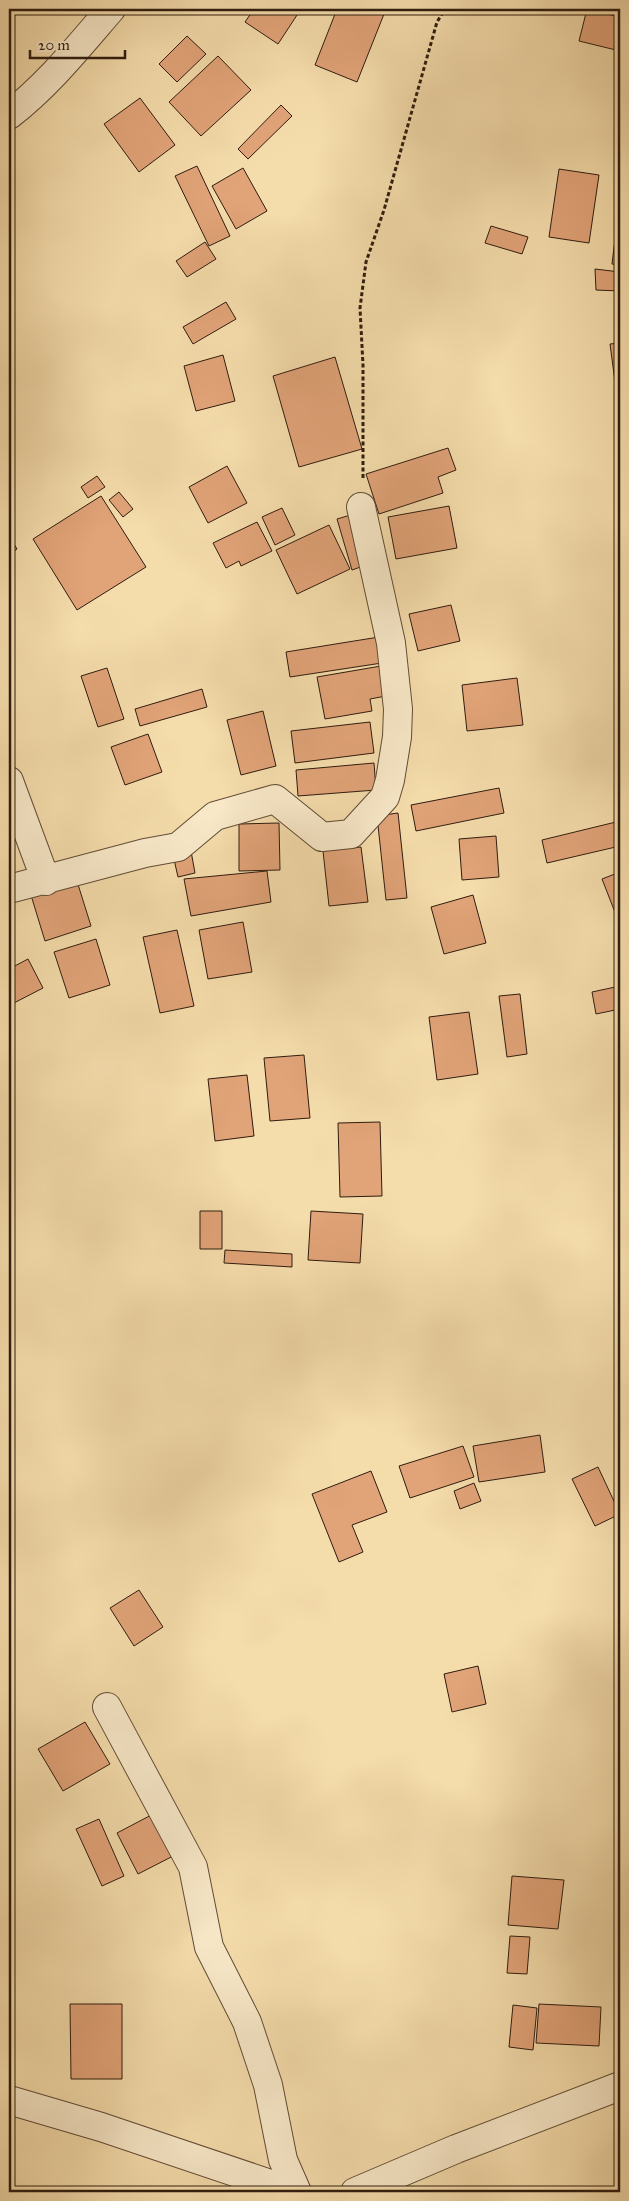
<svg xmlns="http://www.w3.org/2000/svg" width="629" height="2201" font-family="'IM FELL Great Primer',serif">
<style>
.building{fill:#e1a378;stroke:#2f1c0f}
.lines{fill:none;stroke-linecap:round;stroke-linejoin:round}
.minor-casing{stroke:#604c36;stroke-width:30}
.path{stroke:#2f1c0f;stroke-width:3;stroke-dasharray:4 2.5;stroke-linecap:butt}
.minor{stroke:#f8e8c8;stroke-width:28}
</style>
<rect width="100%" height="100%" fill="#f5dcab"/>
<filter id="stains"><feTurbulence type="fractalNoise" baseFrequency=".004" numOctaves="4"/><feColorMatrix values="0 0 0 0 .2 0 0 0 0 .09 0 0 0 0 .02 0 0 0 .5 -.17"/></filter>
<radialGradient id="worn" r=".72"><stop offset=".6" stop-color="#630" stop-opacity="0"/><stop offset="1" stop-color="#630" stop-opacity=".3"/></radialGradient>
<path class="building" d="M254 9H301L278 44 245 22Z
M337 9H386L357 82 315 65Z
M587 9 620 17V51L579 41Z
M187 36 206 54 177 82 159 64Z
M218 56 251 90 201 136 169 102Z
M140 98 175 145 139 172 104 124Z
M281 105 292 116 248 159 238 149Z
M197 166 230 236 209 246 175 176Z
M243 168 267 211 236 229 212 186Z
M559 169 599 175 589 243 549 237Z
M617 223 620 224V265L612 264Z
M491 226 528 237 522 254 485 243Z
M205 242 216 259 187 277 176 261Z
M595 269 620 272V291L596 290Z
M226 302 236 319 193 344 183 327Z
M620 343V411L619 412 610 344Z
M223 355 235 401 196 411 184 366Z
M335 357 362 449 299 467 273 376Z
M448 448 456 470 438 477 443 493 379 514 366 474Z
M227 466 247 503 208 523 189 487Z
M97 476 105 487 88 498 81 487Z
M119 492 133 509 123 517 109 500Z
M101 496 146 567 77 610 33 539Z
M449 506 457 548 396 559 388 517Z
M282 508 295 535 275 545 262 517Z
M354 514 369 564 352 570 337 519Z
M257 522 272 551 241 566 239 561 226 568 213 543Z
M329 525 350 569 297 594 276 550Z
M9 535 17 549 9 555Z
M451 605 460 641 418 651 409 614Z
M379 637 382 663 290 677 286 652Z
M381 666 386 696 370 699 372 711 325 719 317 677Z
M107 668 124 719 98 727 81 676Z
M517 678 523 725 467 731 462 685Z
M202 689 207 707 140 726 135 709Z
M263 711 276 766 241 775 227 720Z
M370 722 374 753 295 763 291 731Z
M148 734 162 772 125 785 111 747Z
M374 763 376 790 298 796 296 770Z
M499 788 504 813 416 831 411 805Z
M398 813 407 898 386 900 377 816Z
M620 821V846L547 863 542 840Z
M279 823 280 870 239 871V824Z
M496 836 499 877 462 880 459 839Z
M361 847 368 902 329 906 323 851Z
M191 851 195 873 178 877 173 855Z
M267 871 271 902 191 916 184 879Z
M620 872V919L618 920 602 879Z
M76 878 91 926 45 941 30 892Z
M473 895 486 943 444 954 431 907Z
M243 922 252 972 208 979 199 930Z
M177 930 194 1006 160 1013 143 937Z
M96 939 110 985 69 998 54 952Z
M28 959 43 988 10 1005 9 969Z
M620 986V1009L596 1014 592 992Z
M520 994 527 1054 507 1057 499 996Z
M469 1012 478 1074 437 1080 429 1017Z
M304 1055 310 1118 270 1121 264 1058Z
M247 1075 254 1136 215 1141 208 1079Z
M380 1122 382 1196 340 1197 338 1123Z
M200 1211H222V1249H200Z
M311 1211 363 1214 360 1263 308 1260Z
M225 1250 292 1254V1267L224 1263Z
M540 1435 545 1472 479 1482 473 1446Z
M463 1446 474 1477 410 1498 399 1466Z
M598 1467 620 1514 595 1526 572 1479Z
M371 1471 387 1512 352 1525 363 1552 339 1562 312 1494Z
M474 1483 481 1501 460 1509 454 1491Z
M139 1590 163 1627 134 1646 110 1608Z
M478 1666 486 1704 452 1712 444 1674Z
M85 1722 110 1764 63 1791 38 1749Z
M157 1812 179 1853 138 1874 117 1833Z
M99 1819 124 1876 102 1886 76 1829Z
M512 1876 564 1880 558 1929 508 1925Z
M510 1936 530 1937 527 1974 507 1973Z
M70 2004H122V2079H71Z
M539 2004 601 2007 599 2046 536 2043Z
M513 2005 537 2008 533 2050 509 2047Z"/>
<g class="lines">
<defs>
<path id="minor" d="M9 115C48 85 79 46 111 9
M9 781 46 881
M9 889 145 853 178 847 215 816 275 799 322 837 351 834 385 797 390 780 397 737 398 709 391 643 361 507
M107 1707 193 1867 209 1947 247 2022 268 2085 283 2160 297 2192
M9 2100 101 2127 294 2192
M355 2192 456 2149 620 2086"/>
</defs>
<use href="#minor" class="minor-casing"/>
<path class="path" d="M363 478V365L360 308 366 262 384 210 437 22 445 9"/>
<use href="#minor" class="minor"/>
</g>
<rect width="629" height="2201" fill="none" stroke="#f5dcab" stroke-width="30"/>
<rect x="10" y="10" width="609" height="2181" fill="none" stroke="#2f1c0f" stroke-width="2.5"/>
<rect x="15" y="15" width="599" height="2171" fill="none" stroke="#2f1c0f"/>
<path d="M30 50v8h95v-8" fill="none" stroke="#2f1c0f" stroke-width="2.5"/>
<text x="38" y="50" font-size="15" fill="#2f1c0f" stroke="#f8e8c8" stroke-width="4" paint-order="stroke">20 m</text>
<rect width="100%" height="100%" filter="url(#stains)"/>
<rect width="100%" height="100%" fill="url(#worn)"/>
</svg>
